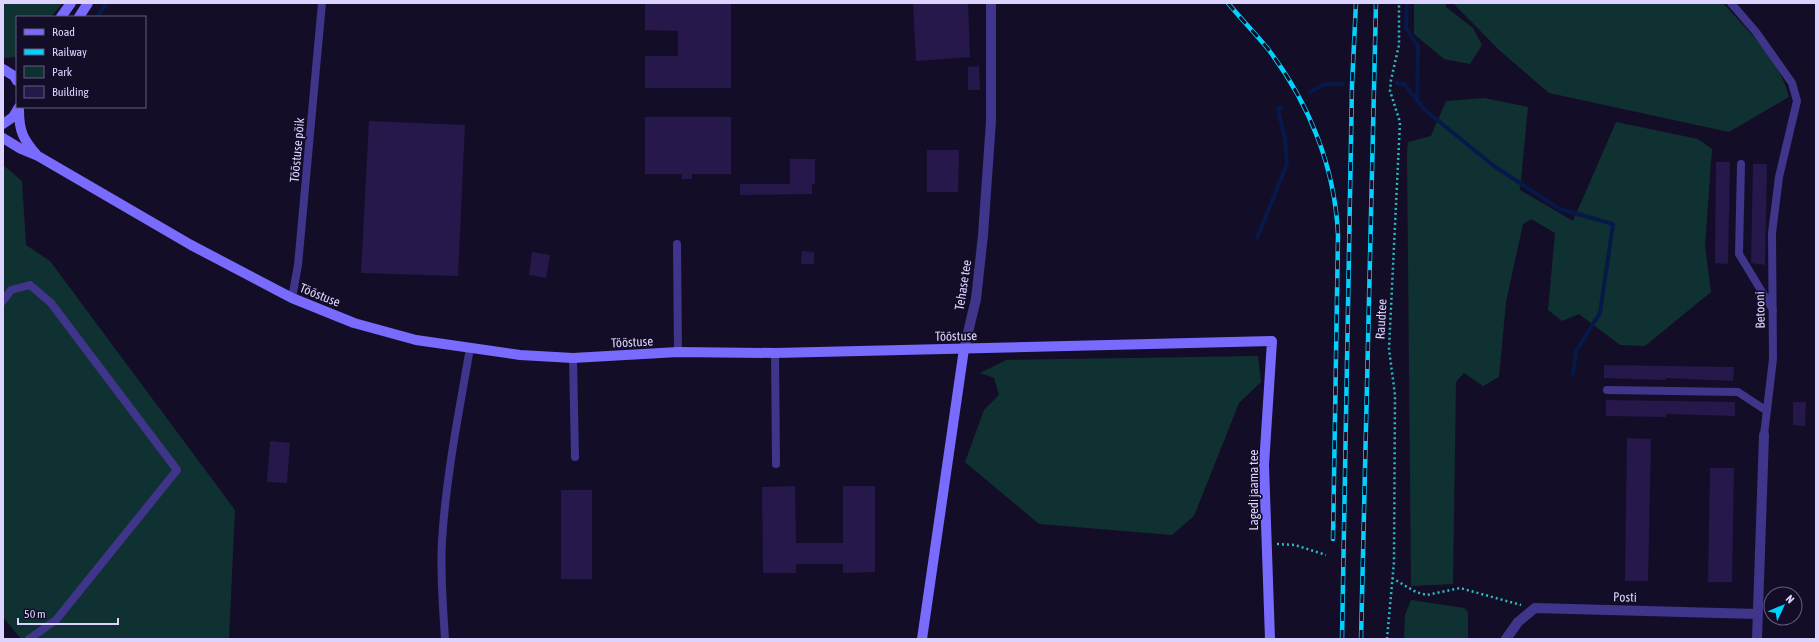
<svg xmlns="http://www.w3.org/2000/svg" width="1819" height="642" font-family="'Asap Condensed',sans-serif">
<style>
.green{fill:#103132}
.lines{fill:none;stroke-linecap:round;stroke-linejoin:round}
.stream{stroke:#061948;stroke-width:4}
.building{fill:#26184a}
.path{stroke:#25bfc2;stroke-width:2.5;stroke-dasharray:2 3;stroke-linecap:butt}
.lane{stroke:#3f358a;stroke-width:8}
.street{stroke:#3f358a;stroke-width:10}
.secondary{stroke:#7a6bff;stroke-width:10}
.rail-casing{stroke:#00d2ff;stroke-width:4.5}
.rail{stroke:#140d28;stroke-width:3;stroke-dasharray:9;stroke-linecap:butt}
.labels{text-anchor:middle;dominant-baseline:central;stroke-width:3.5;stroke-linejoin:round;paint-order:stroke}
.street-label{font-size:13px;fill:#dcd4ff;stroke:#140d28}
</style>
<rect width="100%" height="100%" fill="#140d28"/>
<path class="green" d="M3 3H63L51 17H17V57L3 58Z
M1414 3H1446V7L1473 28 1482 45 1470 64 1444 59 1414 34Z
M1453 3H1723C1748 31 1780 60 1789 97L1729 132 1549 93 1498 49Z
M1484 98 1528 107 1520 190 1573 221 1616 122 1698 139 1712 149 1705 246 1711 292 1645 346 1620 345 1579 314 1562 321 1548 310 1555 233 1531 219 1523 224 1506 302 1499 377 1483 386 1464 373 1456 382 1453 584 1411 586 1407 151 1408 142 1431 136 1446 101Z
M3 165 22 181 26 245 50 261 235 510 229 639H21L3 617Z
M1258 356 1261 382 1239 403 1194 516 1172 535 1039 524 965 462 984 410 999 395 994 378 980 373 1006 360Z
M1411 600 1464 608 1468 612V639H1404L1405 615Z"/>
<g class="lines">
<path class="stream" d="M1407 3 1406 28 1418 46 1417 101
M97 17 107 3
M1396 83 1404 84 1425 110 1494 166 1560 209 1613 224 1600 313 1576 351 1573 374
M1310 92 1325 84H1343
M1257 238 1287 164 1285 139 1278 109 1281 107"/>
</g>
<path class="building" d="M645 3H731V88H645V56H678V31L645 30Z
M913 3H968L970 57 916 61Z
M979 66 980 90H968V67Z
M645 117H731V174H692V179H682V174H645Z
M369 121 465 125 458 276 361 273Z
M927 150H959L958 192H927Z
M790 159H815V184H812V194L740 195V184H790Z
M1716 162H1730L1728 264 1715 263Z
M1753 164H1767L1765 265 1751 263Z
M802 251 814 252V264H801Z
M532 252 550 255 546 278 529 275Z
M1604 365 1734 367 1733 381 1666 378 1665 380 1604 378Z
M1606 400 1735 402V416L1666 414V417L1606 416Z
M1793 402H1806L1805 426 1793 425Z
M1627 438 1651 439 1648 581H1625Z
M270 441 290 443 287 483 267 482Z
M1710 468H1734L1732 582H1708Z
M795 486 796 543H843V486H875V572L843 573V564H796V573H763L762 487Z
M561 490H592V579H561Z"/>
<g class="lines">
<path class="path" d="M1277 544 1295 545 1326 555
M1392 578 1416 592 1427 595 1460 588 1521 605
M1387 639 1394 562 1395 395 1389 349 1400 122 1390 91 1391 80 1399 45V3"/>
<path class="lane" d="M1731 3 1756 32 1792 83 1797 101 1779 177 1772 233 1773 359 1764 435
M1741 164 1739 254 1773 310
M677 244 678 352
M292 298 298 265 322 3
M3 301 11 290 30 285 51 303 177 470 56 620 29 639
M775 353 776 464
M573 358 575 457
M1607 390 1738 392 1767 411
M445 639C443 607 440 574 442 541 446 476 459 412 470 348"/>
<path class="street" d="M964 349 976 299 983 235 991 121V3
M1506 639 1518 622 1535 608 1757 614
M1757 639 1764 435"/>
<path class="secondary" d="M61 17 71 3
M79 17 88 3
M3 69 14 76 17 81
M19 110C19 131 23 139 36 154
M3 124 13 117 19 107
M3 138 21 149 38 156 191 245 292 298 354 323 416 340 520 355 573 358 678 352 775 353 1272 341 1264 465 1270 639
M922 639 964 349"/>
<defs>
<path id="rail" d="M1228 3C1241 19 1255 33 1268 49 1309 103 1335 167 1338 235L1333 539
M1342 639 1352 85 1356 3
M1361 639 1376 3"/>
</defs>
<use href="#rail" class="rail-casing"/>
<use href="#rail" class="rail"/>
</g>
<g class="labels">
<g class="street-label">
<text transform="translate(297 150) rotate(-85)">Tööstuse põik</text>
<text transform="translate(963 285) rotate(-81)">Tehase tee</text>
<text transform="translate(320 295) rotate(22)">Tööstuse</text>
<text transform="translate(1760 310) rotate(-91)">Betooni</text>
<text transform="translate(1381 319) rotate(-87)">Raudtee</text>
<text transform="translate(956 336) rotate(-1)">Tööstuse</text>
<text transform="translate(632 342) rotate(-3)">Tööstuse</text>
<text transform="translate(1253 490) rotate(-90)">Lagedi jaama tee</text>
<text transform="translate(1625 597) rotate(1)">Posti</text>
</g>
</g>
<rect width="1819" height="642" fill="none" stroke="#dcd4ff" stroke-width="8"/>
<rect x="16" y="16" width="130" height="92" fill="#140d28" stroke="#645d7e"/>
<rect x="24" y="29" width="20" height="6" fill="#7a6bff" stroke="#645d7e"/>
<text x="52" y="36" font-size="12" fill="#dcd4ff">Road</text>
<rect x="24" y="49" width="20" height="6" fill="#00d2ff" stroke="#645d7e"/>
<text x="52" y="56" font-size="12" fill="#dcd4ff">Railway</text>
<rect x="24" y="66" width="20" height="12" fill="#103132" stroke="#645d7e"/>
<text x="52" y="76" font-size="12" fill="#dcd4ff">Park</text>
<rect x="24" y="86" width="20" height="12" fill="#26184a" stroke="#645d7e"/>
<text x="52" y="96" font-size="12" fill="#dcd4ff">Building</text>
<g transform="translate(1783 606) rotate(46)"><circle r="19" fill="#140d28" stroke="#645d7e"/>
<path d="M0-3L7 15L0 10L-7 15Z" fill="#00d2ff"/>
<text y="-6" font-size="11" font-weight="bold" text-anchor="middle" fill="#dcd4ff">N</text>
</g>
<path d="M18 618v6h100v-6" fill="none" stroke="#dcd4ff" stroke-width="2"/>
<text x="24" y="618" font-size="12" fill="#dcd4ff" stroke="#140d28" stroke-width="3" paint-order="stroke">50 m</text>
</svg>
